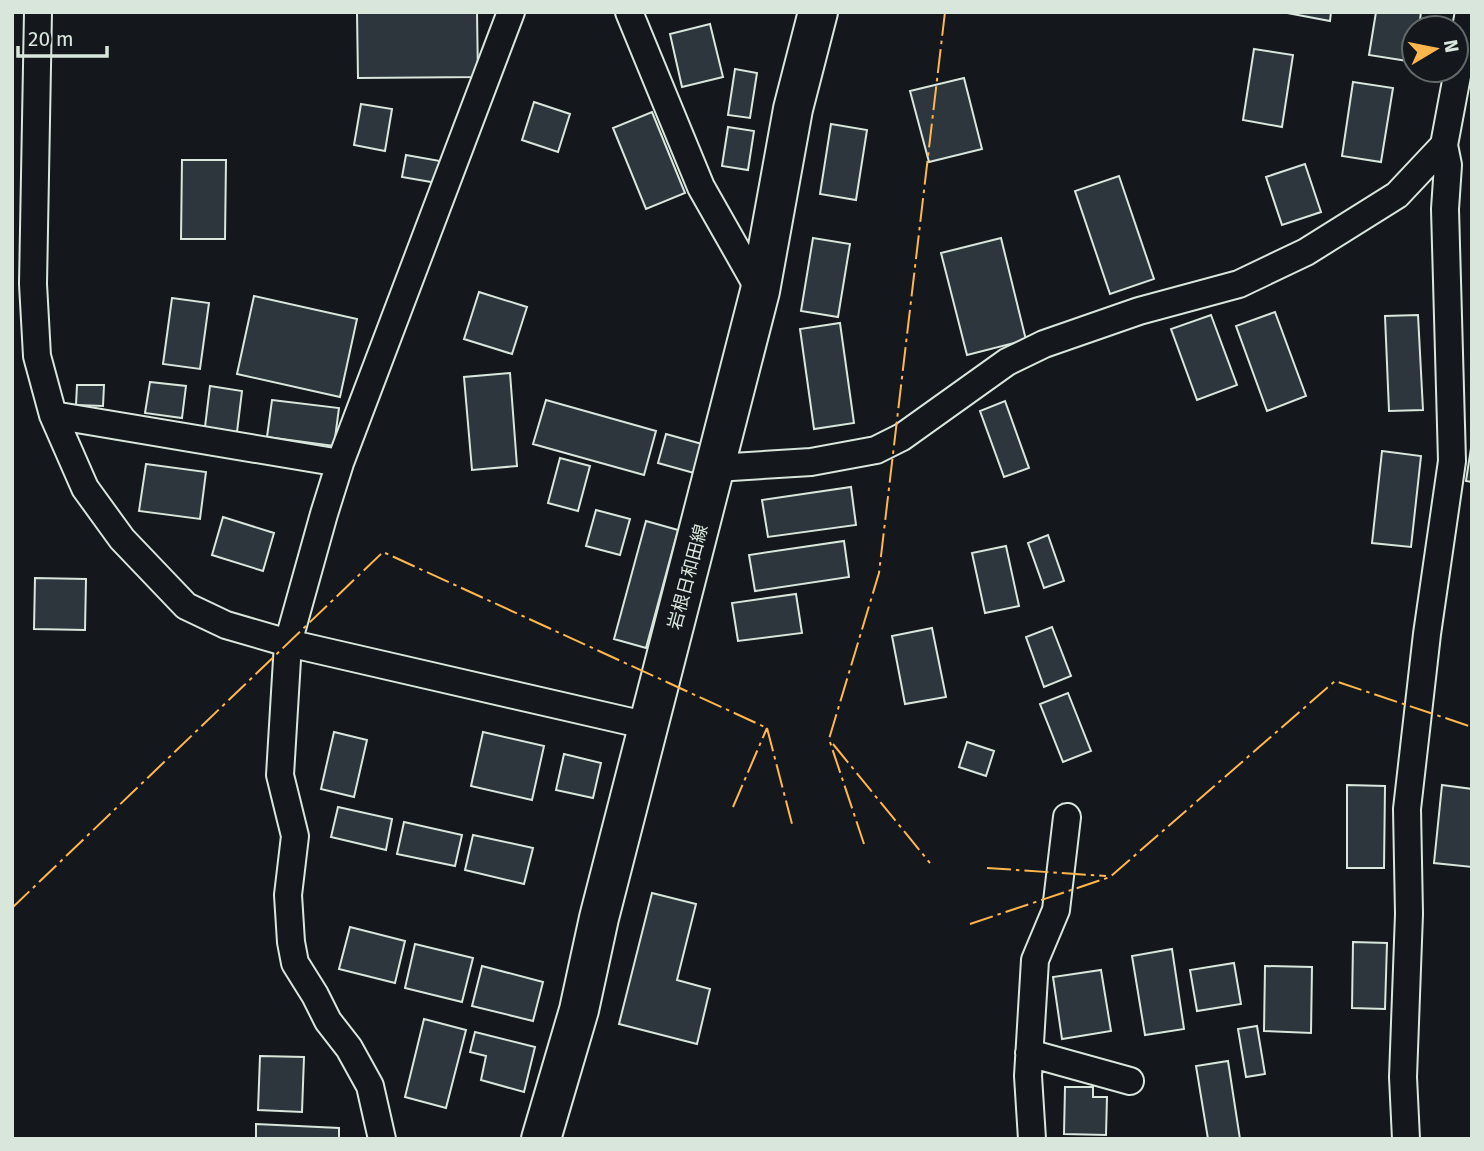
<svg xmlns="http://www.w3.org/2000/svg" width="1484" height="1151" font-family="'Fira Sans','Noto Sans JP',sans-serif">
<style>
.building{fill:#2c363c;stroke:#d8e6dc;stroke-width:2}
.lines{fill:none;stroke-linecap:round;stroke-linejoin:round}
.street-casing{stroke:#d8e6dc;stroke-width:30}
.secondary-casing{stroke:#d8e6dc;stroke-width:42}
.street{stroke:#14181c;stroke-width:26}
.secondary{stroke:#14181c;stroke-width:38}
.power{stroke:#ffb74d;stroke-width:2;stroke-dasharray:24 5 3.5 5;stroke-linecap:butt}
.labels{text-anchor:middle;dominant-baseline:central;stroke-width:5;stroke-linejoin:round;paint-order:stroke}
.street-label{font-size:18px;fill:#d8e6dc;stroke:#14181c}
</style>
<rect width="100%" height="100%" fill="#14181c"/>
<path class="building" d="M477 12 478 77 358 78 357 13Z
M1282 12H1331L1330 21Z
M1376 12H1421L1419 28H1414V62L1369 55Z
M710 24 723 77 682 87 670 34Z
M1254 49 1293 55 1282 127 1243 120Z
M735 69 757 73 750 118 728 115Z
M964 78 982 149 929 162 910 91Z
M1353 82 1393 88 1381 162 1342 156Z
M534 102 570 114 558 152 522 140Z
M361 104 392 109 385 151 354 145Z
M652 112 685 193 646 209 613 128Z
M831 124 867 130 856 200 820 194Z
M728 127 754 131 748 170 722 166Z
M406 155 440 161 437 183 402 177Z
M182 160H226L225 239H181Z
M1305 164 1321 212 1282 225 1266 177Z
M1119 176 1154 279 1110 294 1075 191Z
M813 238 850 244 838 317 801 311Z
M1001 238 1026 340 967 355 941 253Z
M479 292 527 307 512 354 464 339Z
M254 296 357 319 340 397 237 374Z
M172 298 209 303 200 369 163 364Z
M1275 312 1306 396 1267 411 1236 326Z
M1211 315 1237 385 1197 400 1171 329Z
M1418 315 1423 410 1389 411 1385 316Z
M840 323 854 423 814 429 800 329Z
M510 373 517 466 472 470 464 377Z
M150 382 186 386 182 418 145 413Z
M77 385H104L103 406 76 405Z
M210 386 242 391 237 432 205 427Z
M272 400 339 408 334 446 267 437Z
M546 400 656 431 644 475 533 444Z
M1005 401 1029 468 1004 477 980 411Z
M666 434 702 444 694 473 658 463Z
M1471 448H1472V482L1466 481Z
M1382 451 1421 456 1411 547 1372 543Z
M560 458 590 466 578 511 548 503Z
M146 464 206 472 200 519 139 511Z
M851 487 856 525 768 537 762 500Z
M596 510 630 519 620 555 586 546Z
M223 517 274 533 263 571 212 555Z
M646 521 678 530 646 648 614 639Z
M1048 535 1064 581 1044 588 1028 543Z
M844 541 849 577 755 591 749 555Z
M1006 546 1019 606 985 613 972 553Z
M35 578 86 579 85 630 34 629Z
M796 594 802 633 738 641 732 603Z
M1052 627 1071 676 1044 687 1026 637Z
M932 628 946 697 905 704 892 636Z
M1068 693 1091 751 1063 762 1040 704Z
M334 732 367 740 354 797 321 789Z
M483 732 544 746 532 800 471 786Z
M967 742 994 751 986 776 959 767Z
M564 754 601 763 593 798 556 790Z
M1347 785 1385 786 1384 868H1347Z
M1442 785 1472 789V867L1434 863Z
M338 807 392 819 386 850 331 837Z
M404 822 462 835 455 866 397 854Z
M473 835 533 848 524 884 465 870Z
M652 893 696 904 677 980 710 989 697 1044 619 1024Z
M350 927 405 941 395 983 339 969Z
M1353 942 1387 943 1385 1009 1352 1008Z
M415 944 473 958 462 1002 405 988Z
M1172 949 1184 1029 1145 1035 1132 956Z
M1234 963 1241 1004 1197 1011 1190 970Z
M482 966 543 982 533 1021 472 1006Z
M1265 966 1312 967 1311 1033 1264 1031Z
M1101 970 1111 1031 1062 1039 1053 977Z
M424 1019 466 1030 446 1108 405 1097Z
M1257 1026 1265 1074 1246 1077 1238 1029Z
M475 1032 535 1047 524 1092 481 1080 486 1056 470 1052Z
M260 1056 304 1057 302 1112 258 1110Z
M1228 1061 1240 1139H1208L1196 1066Z
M1065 1087H1093V1097H1107L1106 1135 1064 1134Z
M256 1124 339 1128V1139H256Z"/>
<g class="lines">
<defs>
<path id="street" d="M38 12 33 284 37 356 53 415 85 488 122 539 186 606 226 625 288 643 649 726
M629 12 701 187 760 291
M53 415 340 463
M716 468 811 462 876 450 902 437 1007 362 1044 344 1139 311 1239 284 1306 252 1397 195 1444 145
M1029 1053 1130 1081
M382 1139 370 1086 349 1048 328 1021 315 995 295 963 291 942 288 895 295 836 280 775 288 643 324 514 340 463 511 12
M1032 1139 1028 1076 1035 960 1056 910 1067 817
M1406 1139 1403 1077 1409 914 1407 809 1427 634 1452 461 1445 209 1448 165 1444 145 1469 12"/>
<path id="secondary" d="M541 1139 579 1010 599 918 760 291 793 109 818 12"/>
</defs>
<use href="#street" class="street-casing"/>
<use href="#secondary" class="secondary-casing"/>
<use href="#street" class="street"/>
<use href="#secondary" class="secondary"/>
<path class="power" d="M767 728 792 824
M833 744 930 863
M733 807 767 728
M864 844 829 739 879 573 945 12
M987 868 1106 876
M12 908 383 552 767 728
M970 924 1110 877 1335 681 1472 727"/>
</g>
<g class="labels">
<g class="street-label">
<text transform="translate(688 577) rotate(-75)">岩根日和田線</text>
</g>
</g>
<rect width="1484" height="1151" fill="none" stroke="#d8e6dc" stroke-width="28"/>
<g transform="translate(1435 49) rotate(80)"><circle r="33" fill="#14181c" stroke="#626a69" stroke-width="2"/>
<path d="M0-5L12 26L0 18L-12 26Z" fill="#ffb74d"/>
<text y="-10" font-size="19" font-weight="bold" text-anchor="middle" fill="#d8e6dc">N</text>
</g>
<path d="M18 46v10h89v-10" fill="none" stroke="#d8e6dc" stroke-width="3.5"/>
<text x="28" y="46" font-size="21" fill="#d8e6dc" stroke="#14181c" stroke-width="5" paint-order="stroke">20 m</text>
</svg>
